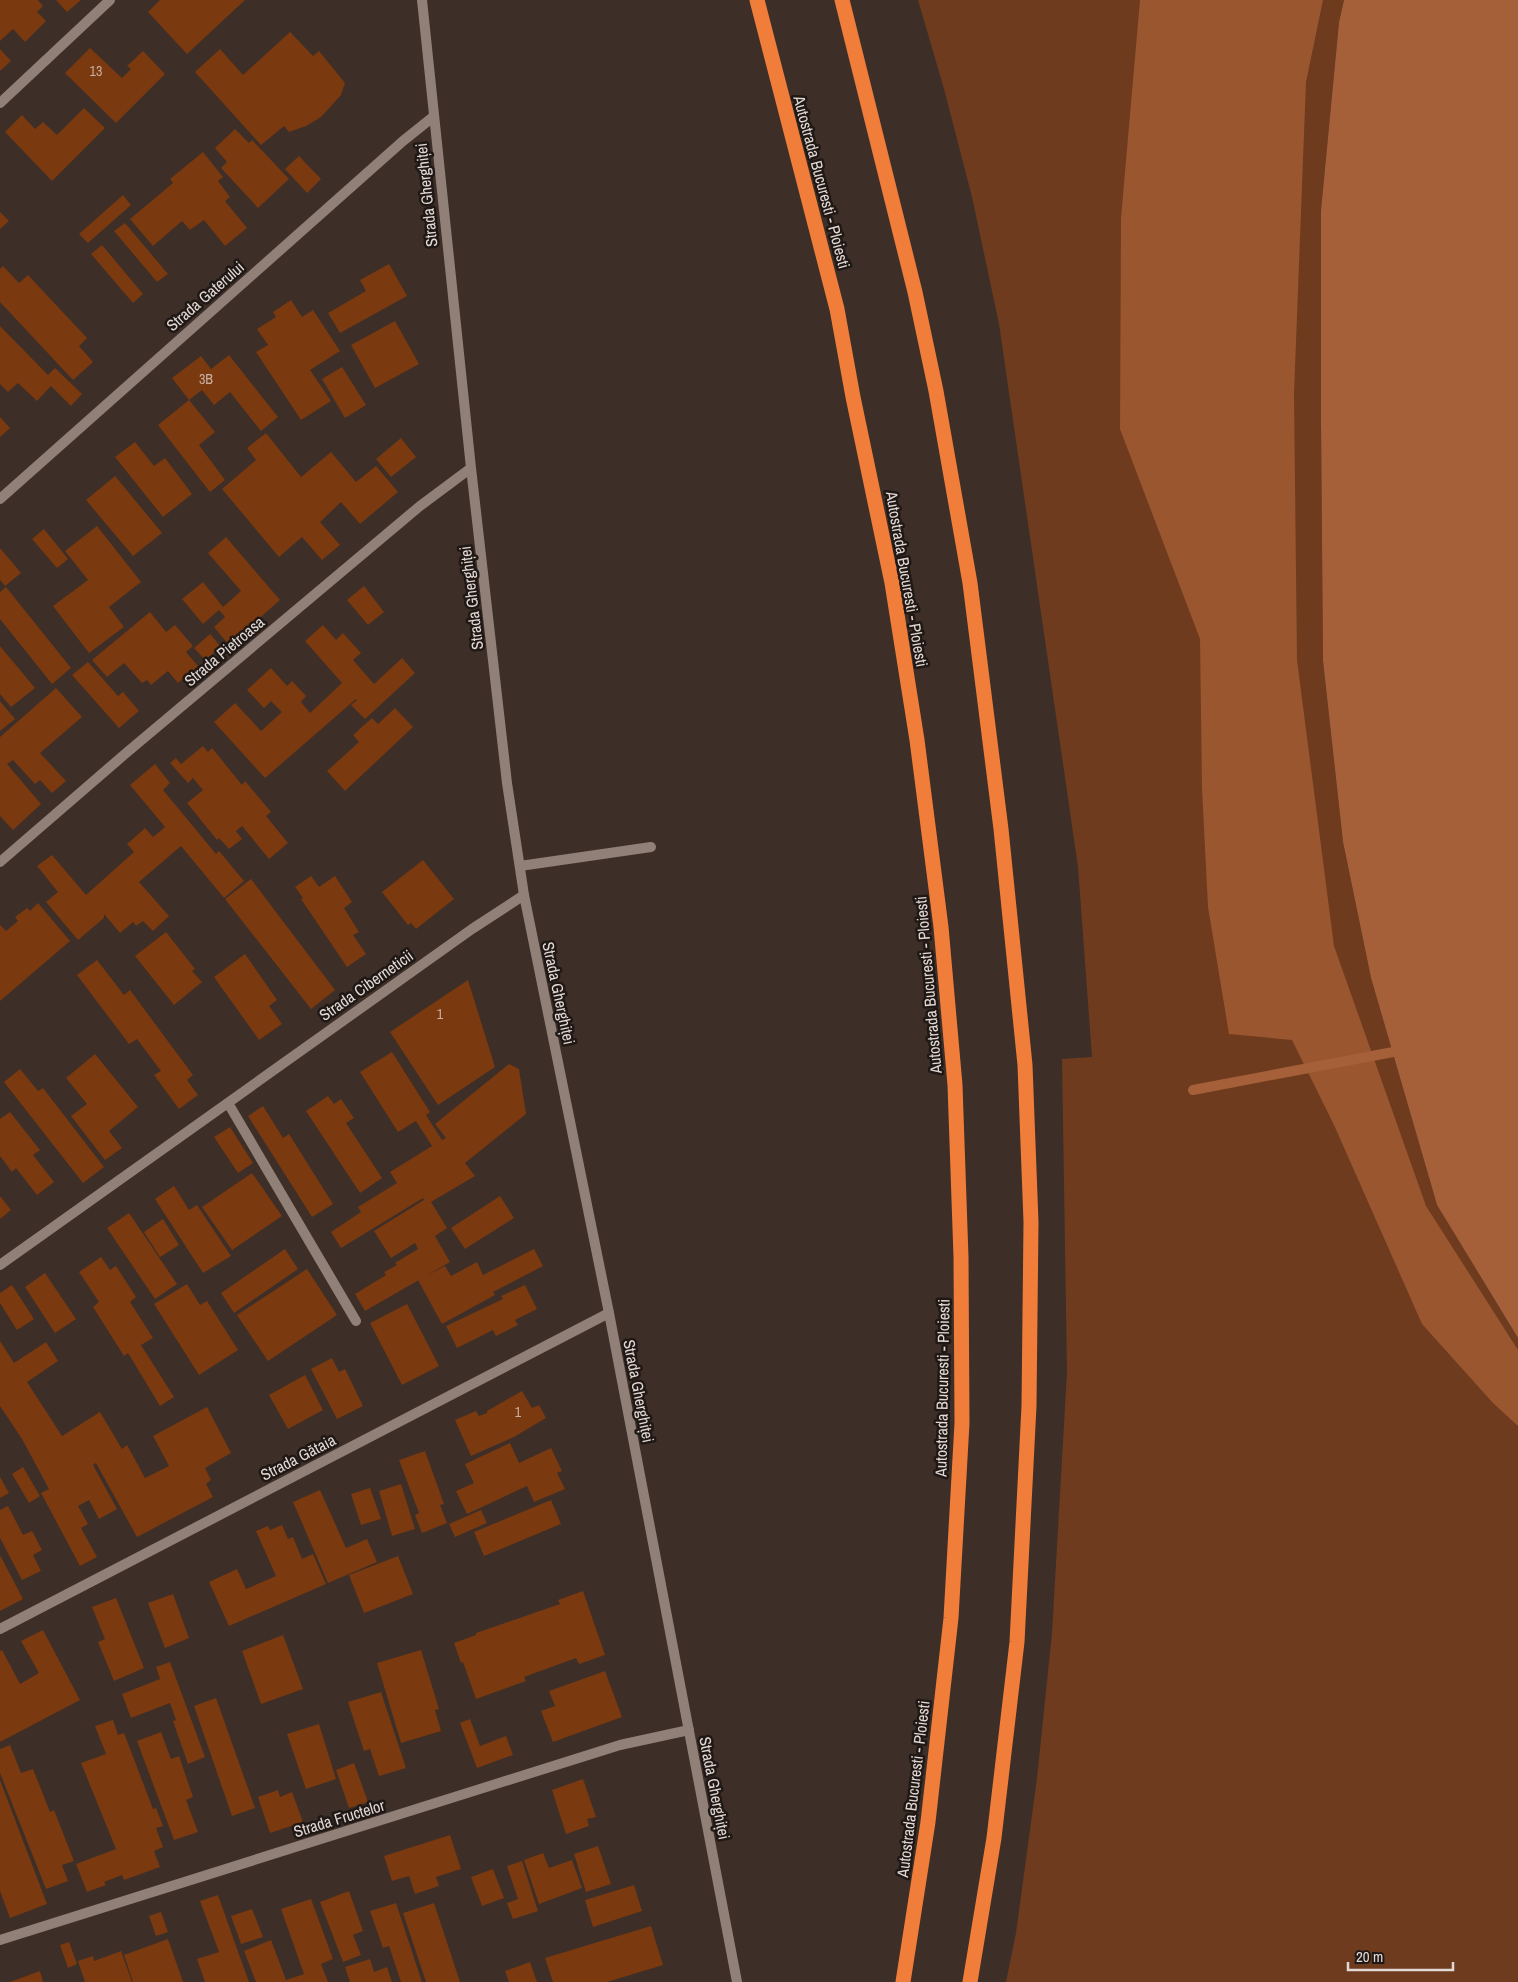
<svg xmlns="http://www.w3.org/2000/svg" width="1518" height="1982" font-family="'Archivo Narrow',sans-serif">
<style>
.green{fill:#6e3b1e}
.forest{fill:#9a562f}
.water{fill:#a55f39}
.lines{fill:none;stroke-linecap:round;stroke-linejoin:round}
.stream{stroke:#a55f39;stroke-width:10}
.building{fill:#7a390f}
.service{stroke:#918077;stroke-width:10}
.minor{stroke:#918077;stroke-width:10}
.tertiary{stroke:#918077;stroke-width:10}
.motorway{stroke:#f07d3a;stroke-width:15}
.labels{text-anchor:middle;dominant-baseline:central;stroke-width:5;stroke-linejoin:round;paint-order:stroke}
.number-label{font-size:14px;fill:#c8b0a3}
.street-label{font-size:16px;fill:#e2d8d4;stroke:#1f1815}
</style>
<rect width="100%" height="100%" fill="#3d2e27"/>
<path class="green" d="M918 0H1344L1339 22 1321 210V425L1323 661 1343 842 1371 978 1437 1205 1518 1338V1982H1006L1016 1933 1037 1778 1052 1633 1067 1372 1062 1059 1092 1057 1078 867 999 324 972 197 944 89Z"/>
<path class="forest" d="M1140 0H1323L1306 82 1294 394 1297 660 1334 946 1426 1206 1518 1350V1426L1493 1403 1422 1324 1334 1125 1292 1040 1229 1034 1208 907 1202 788 1200 639 1120 429 1121 218Z"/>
<path class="water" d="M1344 0H1518V1338L1437 1205 1371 978 1343 842 1323 661 1321 425V210L1339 22Z"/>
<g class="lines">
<path class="stream" d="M1193 1090 1393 1052"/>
</g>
<path class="building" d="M0 0H38L43 6 37 12 46 21 25 42 13 29 0 41Z
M56 0H81L67 12Z
M160 0H245L187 54 148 12Z
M290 32 313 56 319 51 345 83 341 95 321 117 306 126 289 132 284 126 261 145 195 72 220 49 243 75Z
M90 48 122 78 131 69 127 66 143 51 165 74 116 123 65 73Z
M0 49 11 61 0 71Z
M84 108 105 128 52 181 5 132 22 115 35 129 43 122 57 135Z
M235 129 249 143 252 140 289 179 258 208 221 168 227 162 215 148Z
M203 152 223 177 218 181 230 197 225 201 247 228 225 246 204 220 190 230 182 221 153 246 130 219 173 183 170 179Z
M299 156 321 179 307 193 285 169Z
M123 195 131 205 88 243 79 234Z
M0 212 9 221 0 229Z
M125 223 168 274 157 282 114 231Z
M102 245 143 294 133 303 91 254Z
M389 264 407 296 340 333 328 313 366 291 360 280Z
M3 266 19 283 28 275 87 338 79 346 93 362 73 380 0 302V269Z
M291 300 302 317 313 310 340 351 310 370 331 401 301 420 256 352 268 345 257 329 276 317 273 312Z
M395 321 419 364 375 388 351 345Z
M0 326 48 375 55 368 82 394 71 406 51 386 37 401 18 383 8 392 0 384Z
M229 355 278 417 261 431 230 392 214 405 202 390 189 400 172 378 201 356 211 369Z
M342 367 366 405 345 418 322 379Z
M189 400 215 432 199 445 225 480 210 492 158 425Z
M0 417 10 428 0 437Z
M266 433 301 477 331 452 356 482 376 466 398 492 360 524 341 502 320 522 340 545 322 560 302 537 279 557 222 489 256 460 247 448Z
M401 438 416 457 391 477 376 459Z
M135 442 154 466 165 458 192 494 163 517 115 457Z
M115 476 162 533 133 556 86 500Z
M97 526 141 582 109 607 124 627 89 653 53 606 88 580 65 551Z
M44 529 68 559 57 568 32 539Z
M226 537 280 600 229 645 214 627 225 617 219 610 203 624 182 599 203 582 223 607 241 591 208 553Z
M0 548 21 573 5 586 0 580Z
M364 586 384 612 368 625 347 600Z
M6 587 71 668 52 684 0 619V592Z
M150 612 166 632 175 625 193 646 186 652 198 666 178 683 168 671 151 685 147 680 142 683 124 663 107 677 92 660Z
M323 625 336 640 343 633 361 653 353 660 374 684 402 658 415 673 365 719 351 705 357 700 356 699 265 778 214 722 235 703 261 731 282 712 271 701 264 708 247 690 271 668 287 686 292 681 306 696 301 702 310 713 342 683 305 641Z
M210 634 221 647 205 660 194 648Z
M0 646 35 688 11 707 0 694Z
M88 662 118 696 123 692 139 711 119 728 72 675Z
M56 688 82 717 40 753 66 781 52 793 40 780 35 784 13 760 7 764 41 804 13 830 0 816V737Z
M0 701 15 719 0 731Z
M395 708 413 727 345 791 327 771 359 742 353 735 372 718 378 724Z
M203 746 208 752 212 748 242 785 245 781 271 812 266 816 288 843 269 859 242 826 236 831 242 839 229 849 219 838 217 840 187 803 203 790 193 778 188 783 170 763 176 758 181 764Z
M155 764 170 783 163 790 216 854 219 851 244 881 224 898 181 846 139 882 169 916 153 931 143 921 136 926 133 922 120 933 104 914V918L78 940 46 902 58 892 37 866 52 855 86 895 134 852 127 844 145 828 153 837 165 827 130 785Z
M423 860 454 899 416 929 411 923 408 925 382 892Z
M311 876 319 887 335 876 352 902 344 908 359 932 353 935 366 954 347 967 301 899 303 898 295 887Z
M251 879 335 990 311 1009 225 899Z
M38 903 70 941 0 1001V925L6 931 18 921 15 917 27 908 30 911Z
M166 932 195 969 192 971 202 982 174 1005 135 956Z
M245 954 277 1000 269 1006 282 1024 259 1040 214 977Z
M97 960 124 995 130 990 193 1075 187 1080 198 1095 179 1109 154 1075 161 1071 137 1039 129 1044 77 975Z
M468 980 495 1067 438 1105 390 1032Z
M392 1052 430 1112 426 1115 442 1140 446 1138 435 1124 509 1064 519 1069 526 1114 465 1163 475 1176 431 1202 447 1228 435 1236 450 1262 365 1311 355 1294 386 1275 384 1272 397 1265 395 1263 418 1249 415 1243 391 1258 374 1231 424 1200 423 1198 341 1248 331 1232 361 1212 358 1207 397 1183 390 1172 432 1146 416 1121 398 1132 360 1072Z
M95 1054 138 1107 109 1131 122 1148 105 1160 71 1116 87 1104 66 1078Z
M20 1069 38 1091 43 1088 104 1167 83 1183 4 1082Z
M328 1096 334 1104 341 1099 354 1118 346 1123 382 1178 360 1193 306 1111Z
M263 1106 283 1138 289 1134 333 1204 312 1217 248 1116Z
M10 1112 40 1150 33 1155 54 1182 37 1195 16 1168 12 1172 0 1156V1119Z
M230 1127 253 1163 238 1173 214 1137Z
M252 1173 282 1216 232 1250 202 1207Z
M174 1186 189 1210 197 1205 231 1256 203 1273 155 1199Z
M0 1196 11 1210 0 1219Z
M500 1196 514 1218 465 1249 451 1228Z
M129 1213 177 1284 155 1299 107 1228Z
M163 1219 179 1245 160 1257 144 1232Z
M285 1249 298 1269 234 1313 221 1293Z
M534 1249 543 1266 493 1292 495 1295 442 1324 418 1280 445 1266 451 1276 477 1262 483 1275Z
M101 1257 110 1270 116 1266 136 1297 130 1302 153 1338 141 1345 174 1397 160 1406 128 1353 124 1356 93 1307 99 1302 79 1272Z
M307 1269 337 1315 268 1361 237 1315Z
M45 1273 76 1319 55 1333 25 1287Z
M187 1284 200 1305 207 1301 238 1350 199 1375 154 1304Z
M12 1285 34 1319 17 1330 0 1303V1293Z
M525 1285 537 1309 515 1320 518 1325 496 1336 493 1330 457 1348 446 1326 503 1299 501 1296Z
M407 1304 439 1366 402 1385 370 1323Z
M0 1341 14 1363 46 1342 58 1361 27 1382 62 1436 100 1412 122 1449 127 1445 145 1478 169 1466 153 1436 207 1407 231 1453 205 1468 211 1480 206 1484 213 1497 137 1537 96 1463 93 1465 117 1509 99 1519 89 1500 78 1506 88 1524 81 1528 97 1557 80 1566 41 1493 49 1489 22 1439 0 1406Z
M332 1358 339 1372 345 1369 363 1406 337 1419 311 1369Z
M305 1375 323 1410 288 1429 269 1395Z
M522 1391 532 1408 539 1405 546 1418 514 1437 471 1456 455 1420 476 1411 479 1416 487 1413V1411Z
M510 1443 519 1463 551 1448 562 1471 557 1473 565 1489 534 1502 527 1486 467 1514 456 1491 474 1483 465 1464Z
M425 1451 444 1504 440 1505 447 1523 422 1533 415 1515 419 1513 399 1460Z
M23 1467 40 1496 29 1503 12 1474Z
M0 1477 9 1493 0 1498Z
M401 1484 415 1529 392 1536 379 1491Z
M370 1488 381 1519 361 1525 351 1494Z
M320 1490 346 1548 367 1539 377 1562 328 1583 293 1502Z
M551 1500 561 1524 484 1556 474 1532Z
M8 1506 23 1535 32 1531 42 1550 33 1555 41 1571 22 1580 0 1538V1510Z
M481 1510 487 1523 455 1537 449 1524Z
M282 1525 288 1539 293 1537 302 1559 313 1554 326 1584 229 1626 209 1582 237 1569 246 1589 276 1576 256 1531 268 1526 270 1530Z
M0 1555 23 1599 0 1611Z
M398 1556 413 1594 364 1613 349 1575Z
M583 1591 605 1655 579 1664 576 1658 524 1677 526 1681 476 1699 463 1662 461 1663 454 1643 476 1635V1633L560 1604 558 1600Z
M173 1594 189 1638 165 1648 148 1603Z
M116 1598 144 1668 114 1681 98 1642 105 1639 92 1607Z
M43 1630 80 1700 0 1742V1651L2 1650 20 1684 39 1673 21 1641Z
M283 1635 303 1689 261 1704 242 1651Z
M421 1650 439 1709 435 1710 441 1731 401 1743 377 1663Z
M170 1662 205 1757 188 1764 173 1721 176 1720 170 1703 131 1718 122 1694 160 1679 156 1667Z
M605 1671 622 1717 553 1742 541 1711 555 1706 549 1691Z
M381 1692 406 1768 379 1776 370 1749 364 1751 348 1702Z
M216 1698 255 1808 232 1816 194 1706Z
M470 1719 480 1746 506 1736 513 1755 477 1768 460 1723Z
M113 1720 118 1735 124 1733 153 1809 156 1808 163 1826 156 1828 163 1847 154 1851 160 1867 124 1880 122 1875 104 1882 106 1885 87 1892 76 1864 116 1849 81 1763 106 1754 95 1726Z
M319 1724 336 1779 306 1789 287 1734Z
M161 1732 171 1759 179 1756 193 1797 186 1800 198 1832 174 1840 137 1741Z
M10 1745 21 1773 33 1769 50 1812 54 1810 74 1861 62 1865 68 1881 46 1889 0 1773V1749Z
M354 1763 368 1802 349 1808 336 1770Z
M583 1779 596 1817 587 1819 589 1826 566 1834 552 1790Z
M0 1780 47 1904 10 1918 0 1891Z
M278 1790 280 1797 292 1792 303 1822 270 1833 258 1797Z
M450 1835 461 1869 436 1877 439 1886 415 1894 409 1876 392 1881 384 1856Z
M598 1846 611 1884 586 1892 574 1854Z
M543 1853 549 1868 572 1860 582 1888 539 1904 524 1860Z
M522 1861 538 1911 513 1919 507 1903 518 1899 507 1866Z
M493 1869 504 1898 482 1906 471 1877Z
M634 1885 642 1911 593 1927 585 1900Z
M349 1891 363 1931 353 1935 361 1955 343 1962 320 1902Z
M218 1895 236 1946 249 1982H205L197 1959 219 1952 200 1901Z
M311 1899 333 1959 321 1964 328 1982H256L244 1951 271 1940 286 1980 304 1974 281 1909Z
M396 1903 422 1982H401L389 1946 383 1948 370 1911Z
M434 1903 460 1982H426L403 1913Z
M252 1909 263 1937 241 1944 231 1916Z
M161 1912 168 1932 156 1936 149 1916Z
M651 1926 663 1965 607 1982H553L545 1958Z
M168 1939 183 1982H133L124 1955Z
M69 1942 77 1964 68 1968 60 1945Z
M121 1951 132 1982H85L78 1961 93 1956 94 1961Z
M370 1959 374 1972 387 1967 392 1982H350L345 1967Z
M530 1962 537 1982H509L505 1971Z
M40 1971 43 1982H10Z"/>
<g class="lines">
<path class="service" d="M520 866 651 847"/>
<path class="minor" d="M0 103 110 0
M0 499 403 141 433 117
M228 1103 356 1321
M0 1265 472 929 524 895
M0 1629 609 1313
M0 1940 620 1745 689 1730"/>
<path class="tertiary" d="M422 0 471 468 507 783 524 895 609 1313 737 1982
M0 862 125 754 420 506 471 468"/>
<path class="motorway" d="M757 0 837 309 853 397 892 583 917 740 941 927 955 1085 961 1257 962 1423 951 1618 928 1822 903 1982
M842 0 915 292 936 391 970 583 1001 829 1025 1065 1031 1222 1029 1406 1017 1642 994 1838 970 1982"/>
</g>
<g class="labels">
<g class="number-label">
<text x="96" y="71">13</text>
<text x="206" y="379">3B</text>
<text x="440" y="1014">1</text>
<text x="518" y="1412">1</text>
</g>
<g class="street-label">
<text transform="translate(822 182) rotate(75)">Autostrada Bucuresti - Ploiesti</text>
<text transform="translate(426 195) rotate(-96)">Strada Gherghiței</text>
<text transform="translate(205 296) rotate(-41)">Strada Gaterului</text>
<text transform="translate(907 579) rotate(80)">Autostrada Bucuresti - Ploiesti</text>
<text transform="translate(471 598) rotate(-97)">Strada Gherghiței</text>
<text transform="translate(224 651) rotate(-40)">Strada Pietroasa</text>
<text transform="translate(366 985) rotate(-35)">Strada Ciberneticii</text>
<text transform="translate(928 985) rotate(-95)">Autostrada Bucuresti - Ploiesti</text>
<text transform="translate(559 993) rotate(78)">Strada Gherghiței</text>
<text transform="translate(942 1388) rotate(-89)">Autostrada Bucuresti - Ploiesti</text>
<text transform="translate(639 1391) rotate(79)">Strada Gherghiței</text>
<text transform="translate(298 1457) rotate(-27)">Strada Gătaia</text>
<text transform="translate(715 1788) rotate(79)">Strada Gherghiței</text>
<text transform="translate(913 1789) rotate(-83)">Autostrada Bucuresti - Ploiesti</text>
<text transform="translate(339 1818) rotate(-17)">Strada Fructelor</text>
</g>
</g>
<path d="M1348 1962v8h105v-8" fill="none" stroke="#e2d8d4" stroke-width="2.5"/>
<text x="1356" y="1962" font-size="15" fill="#e2d8d4" stroke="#1f1815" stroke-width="4" paint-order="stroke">20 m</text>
</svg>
